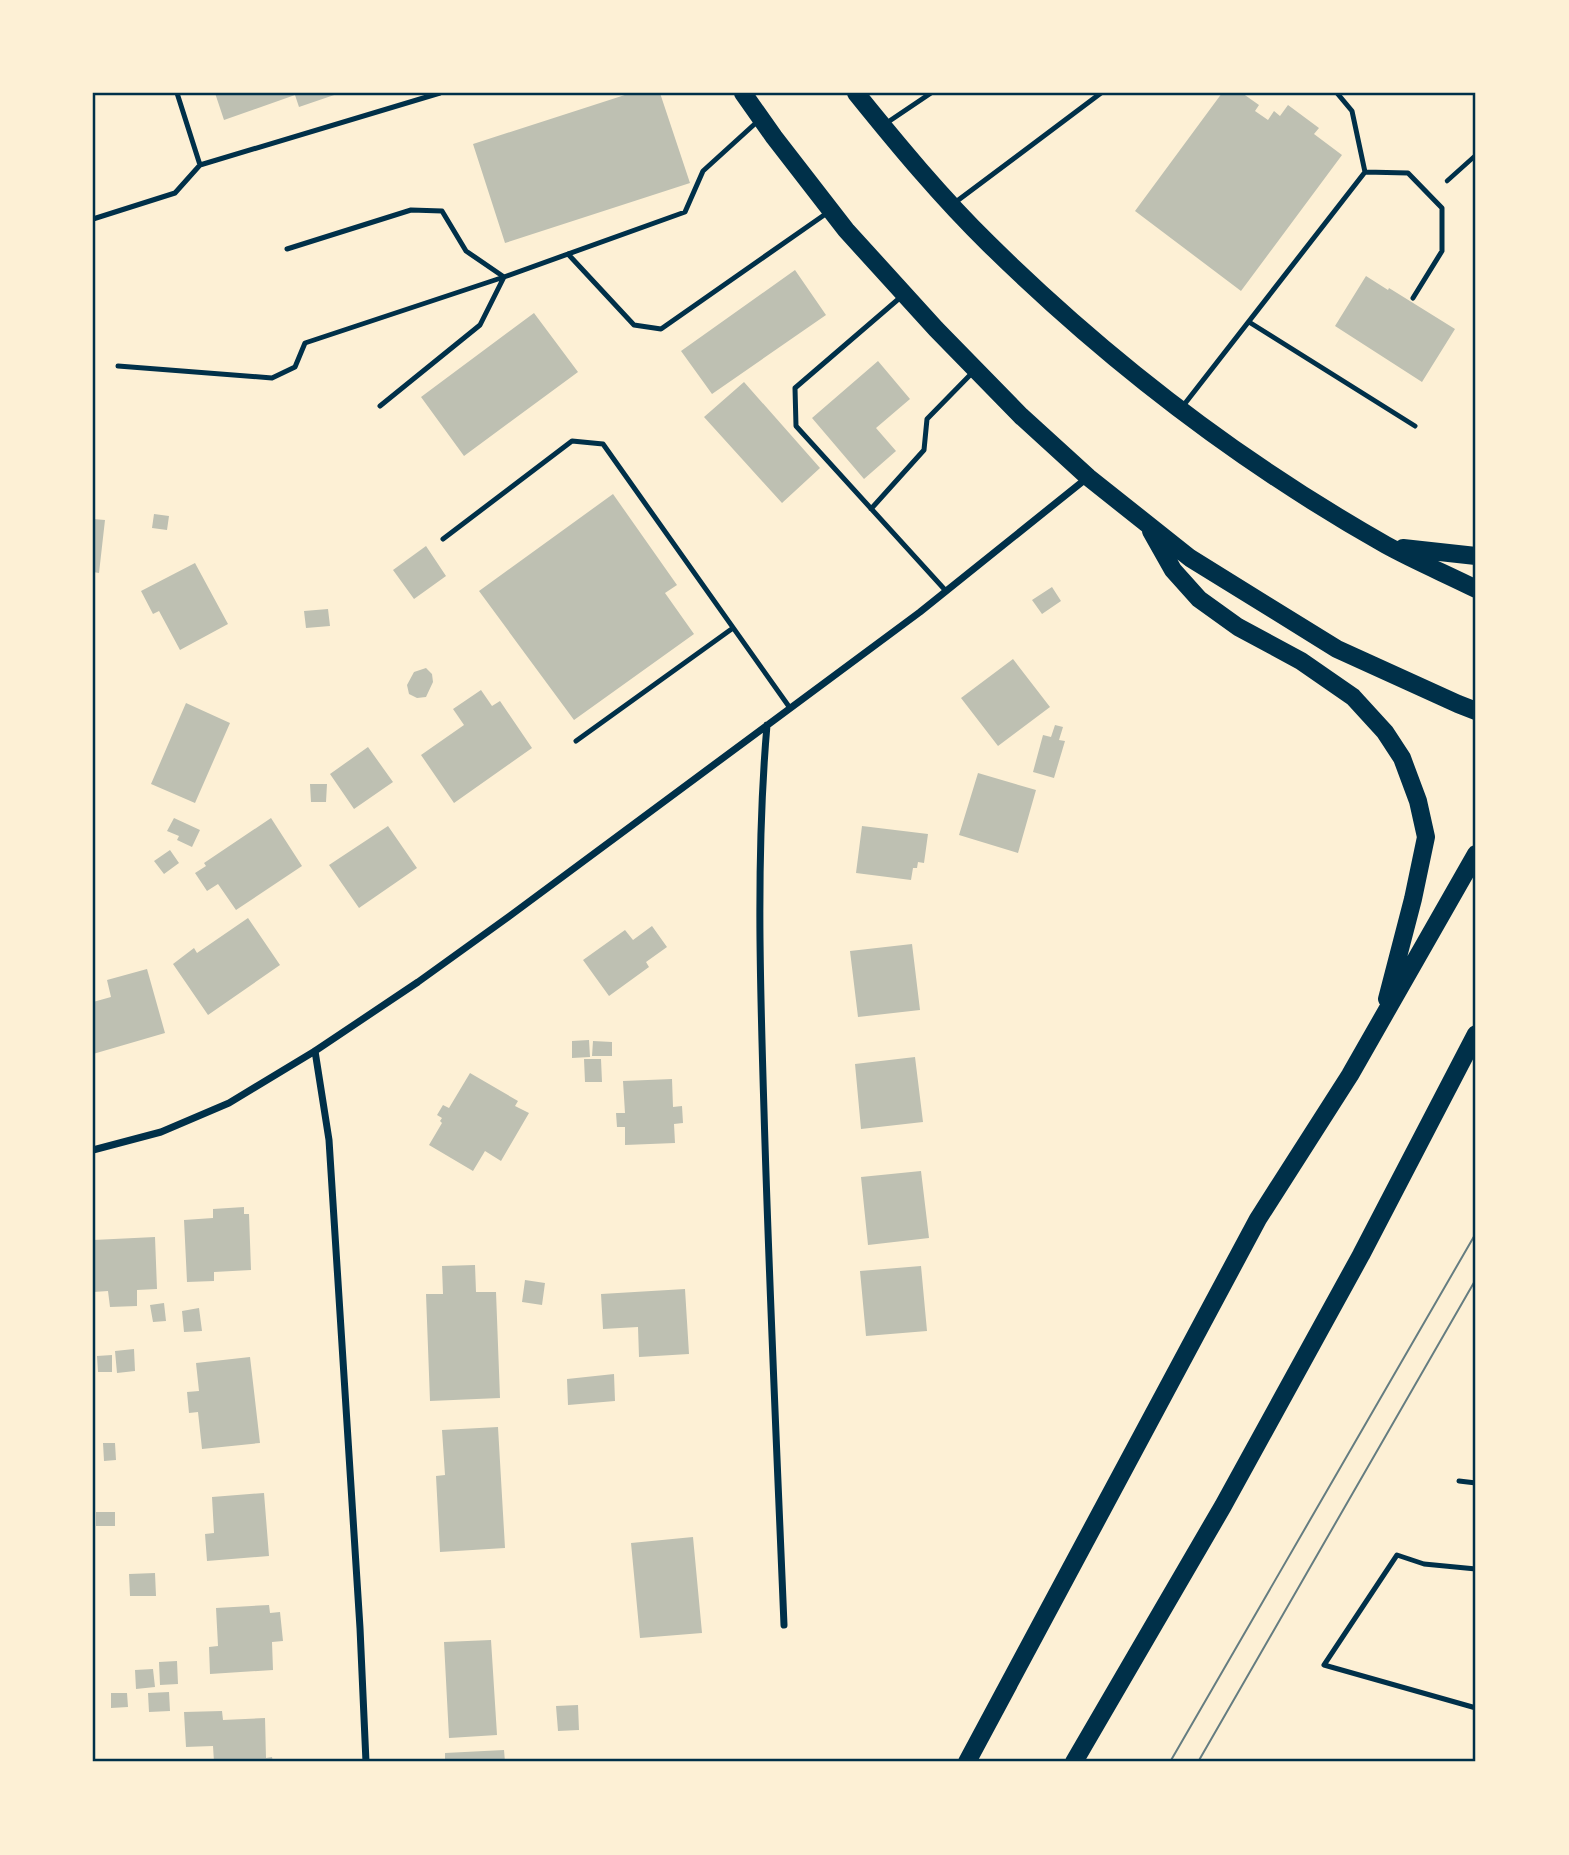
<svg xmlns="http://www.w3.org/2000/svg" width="1569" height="1855" font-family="Helvetica,sans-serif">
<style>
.building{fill:#bec0b2}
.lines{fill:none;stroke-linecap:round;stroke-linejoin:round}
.path{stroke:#003049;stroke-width:4.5}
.service{stroke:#003049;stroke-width:5}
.minor{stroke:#003049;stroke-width:7}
.primary{stroke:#003049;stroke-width:18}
.tram{stroke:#657d81;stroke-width:2}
.neatline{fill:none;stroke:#003049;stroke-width:2.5}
</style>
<rect width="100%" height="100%" fill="#fdf0d5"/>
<path class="building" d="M215 93H340L299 107 295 95 224 120Z
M631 93H660L690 183 505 243 473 144Z
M1222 93H1242L1259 105 1255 111 1268 120 1274 111 1280 116 1288 105 1319 128 1314 134 1342 155 1241 291 1135 211Z
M795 270 826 315 712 394 681 351Z
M1366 276 1388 290 1389 288 1455 329 1422 382 1335 326Z
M534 313 578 372 464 456 421 397Z
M878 361 910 399 876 428 896 451 864 479 812 418Z
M744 382 820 468 782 503 704 417Z
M613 494 677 585 665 593 694 634 574 720 479 591Z
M154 514 169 516 167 530 152 528Z
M93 519 105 520 99 573 93 572Z
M426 546 446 576 414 599 393 570Z
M195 563 228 624 180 650 159 611 153 614 141 591Z
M1052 587 1061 601 1042 614 1032 600Z
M328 609 330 626 306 628 304 611Z
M1013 659 1050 707 998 746 961 698Z
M426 668 432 674 433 682 426 697 417 698 409 694 407 685 414 672Z
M481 690 492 706 500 701 532 748 454 803 421 755 464 725 453 709Z
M186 703 230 723 195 803 151 784Z
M1055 725 1063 727 1059 740 1065 741 1054 778 1033 772 1043 735 1051 737Z
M368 747 393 782 354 809 330 774Z
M978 773 1036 790 1018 853 959 835Z
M310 784H327L326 802H311Z
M174 818 200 830 192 847 177 840 179 836 167 831Z
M271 818 302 866 236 910 218 884 207 891 195 873 206 866 204 863Z
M388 826 417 868 359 908 329 865Z
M862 826 928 834 924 863 918 862 917 868H913L911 880 856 873Z
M170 850 179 863 164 874 154 861Z
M248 918 280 965 208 1015 173 964 194 948 197 953Z
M652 926 667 947 646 962 649 967 609 996 583 960 625 930 633 940Z
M912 944 920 1010 858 1017 850 951Z
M147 969 165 1033 93 1054V1002L111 997 107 980Z
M589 1040 590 1057 572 1058V1041Z
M593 1041 612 1042V1056H592Z
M915 1057 923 1122 861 1129 855 1064Z
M584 1059H601L602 1082H585Z
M470 1073 518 1101 515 1106 529 1113 501 1161 485 1151 473 1171 429 1145 442 1123 440 1121 442 1118 437 1115 443 1105 449 1108Z
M672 1079 673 1107 682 1106 683 1123 674 1124 675 1143 625 1145V1127H617L616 1113H625L623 1081Z
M921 1171 929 1238 868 1245 861 1177Z
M244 1207V1214H249L251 1270 214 1272V1281L187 1282 184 1220 213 1218V1209Z
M155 1237 157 1289 137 1290V1306L110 1307 108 1291 93 1292V1240Z
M475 1265 476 1292H496L500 1398 430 1401 426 1294H443L442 1266Z
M921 1266 927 1331 866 1336 860 1271Z
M525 1280 545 1283 542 1305 522 1302Z
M685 1289 689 1354 639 1357 638 1327 603 1329 601 1294Z
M164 1303 166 1321 153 1322 150 1305Z
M199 1308 202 1331 184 1332 182 1311Z
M134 1349 135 1371 117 1373 115 1351Z
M112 1355V1372H98L97 1356Z
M250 1357 260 1443 202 1449 198 1412 189 1413 187 1392 199 1391 196 1363Z
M614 1374 615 1401 568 1405 567 1379Z
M498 1427 505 1548 440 1552 436 1476 445 1475 442 1430Z
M103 1443H115L116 1460 104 1461Z
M264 1493 269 1556 207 1561 205 1534 214 1533 212 1497Z
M96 1512H115V1526H96Z
M693 1537 702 1633 640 1638 631 1543Z
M155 1573 156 1596H130L129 1574Z
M269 1605 270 1613 280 1612 283 1641 272 1642 273 1670 210 1674 209 1647 218 1646 216 1608Z
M491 1640 497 1735 449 1738 444 1642Z
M177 1661 178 1684 160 1685 159 1662Z
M153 1669 155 1687 136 1689 135 1670Z
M169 1692 170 1711 149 1712 148 1693Z
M111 1693H127L128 1707 111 1708Z
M578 1705 579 1730 558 1731 556 1706Z
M222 1711 223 1720 265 1718 266 1758 272 1757 273 1762H214L213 1746 186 1747 184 1712Z
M504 1750 505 1762H445V1753Z"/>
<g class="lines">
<path class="path" d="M1447 181 1476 155"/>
<path class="service" d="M885 124 931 93
M200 165 440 93
M1365 172 1408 173 1442 208V251L1413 298
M953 204 1101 93
M93 219 175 193 200 165 177 93
M287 249 411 210 442 211 466 251 504 277 685 212 703 171 758 121
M568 254 634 325 661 329 827 213
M902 296 795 388 796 426 946 591
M1249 322 1415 426
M118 366 272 378 295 367 305 343 504 277 480 325 380 406
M1183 406 1365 172 1352 111 1337 93
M871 509 924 450 927 419 973 372
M443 539 572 441 603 444 790 708
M576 741 733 628
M1459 1481 1476 1483
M1476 1569 1424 1564 1397 1555 1324 1665 1476 1708"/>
<path class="minor" d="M767 725C756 853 760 982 764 1111 769 1283 777 1454 784 1625
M315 1051 329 1140 360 1628 366 1762
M93 1150 161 1132 229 1103 315 1051 418 982 511 915 920 612 1087 478"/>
<path class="primary" d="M743 93 774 137 846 230 936 329 1021 416 1088 477 1190 558 1337 649 1458 704 1476 711
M856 93C898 145 941 197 989 244 1107 360 1241 463 1386 545 1415 561 1446 574 1476 589
M1151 531 1173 570 1199 599 1238 627 1301 661 1353 697 1385 732 1402 758 1418 801 1426 837 1413 899 1387 999
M1403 548 1476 556
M967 1762 1258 1219 1350 1075 1476 854
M1074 1762 1223 1506 1361 1255 1476 1034"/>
<path class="tram" d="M1170 1762 1476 1233
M1198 1762 1476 1279"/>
</g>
<rect width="1569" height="1855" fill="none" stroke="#fdf0d5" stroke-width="189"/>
<rect x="94" y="94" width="1380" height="1666" class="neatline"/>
</svg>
